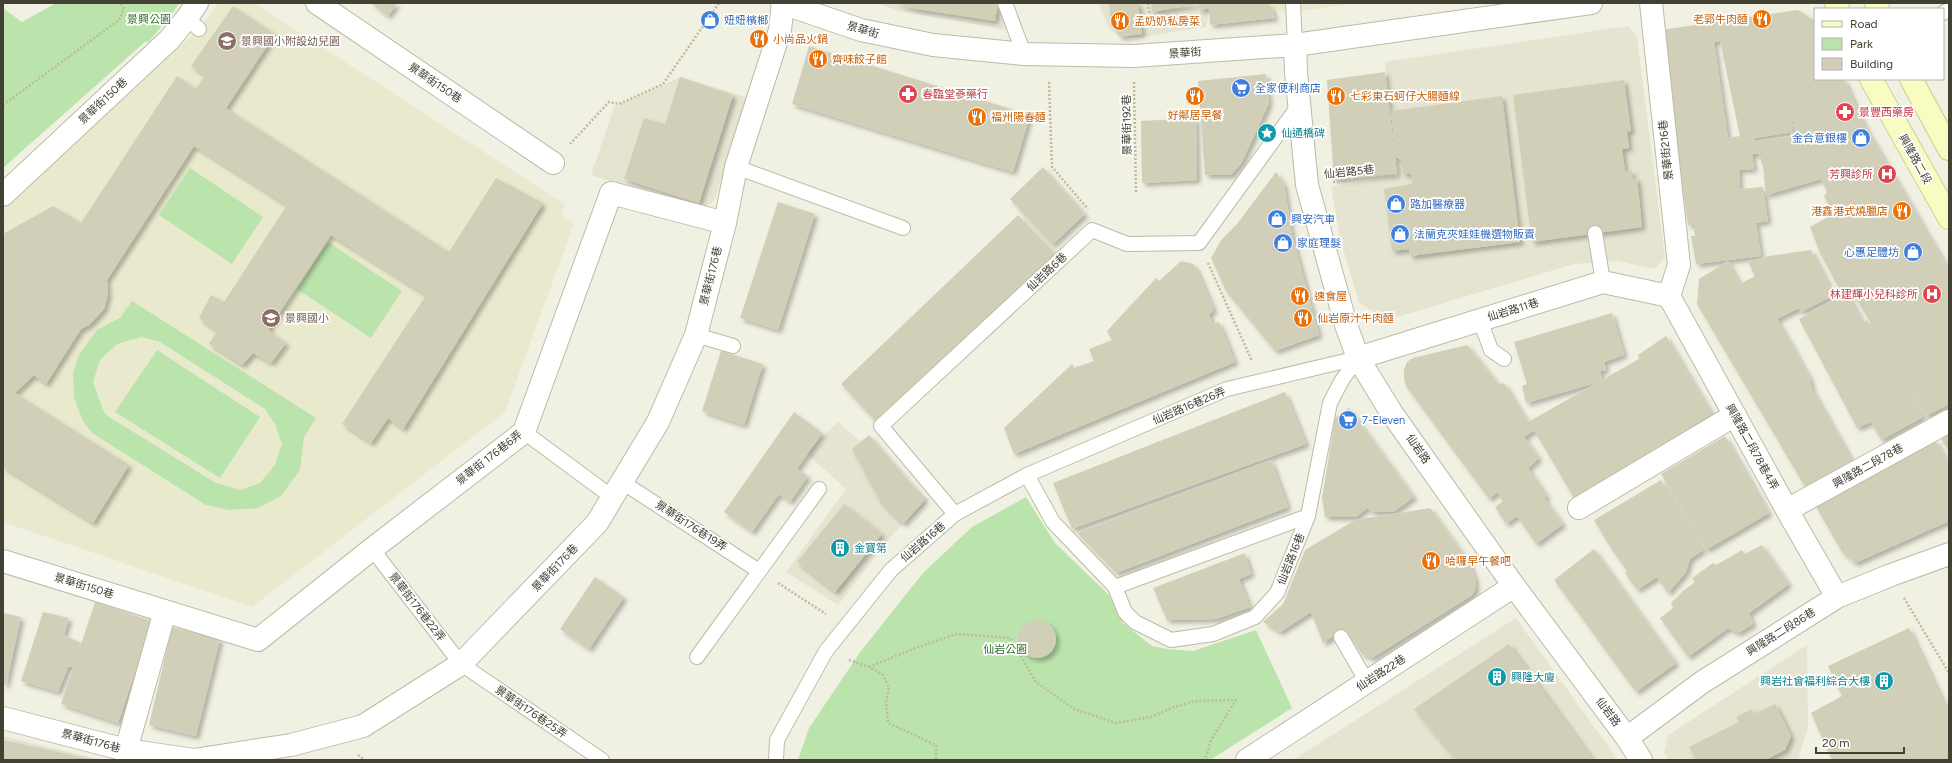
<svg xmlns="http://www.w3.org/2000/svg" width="1952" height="763" font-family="Figtree,'Noto Sans TC',sans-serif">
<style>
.residential{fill:#e5e4d1}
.education{fill:#e9eacd}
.green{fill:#bbe4ac;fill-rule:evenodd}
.building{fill:#d2cfb9;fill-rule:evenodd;filter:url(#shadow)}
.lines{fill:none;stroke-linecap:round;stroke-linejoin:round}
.service-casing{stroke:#bcbba6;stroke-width:16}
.minor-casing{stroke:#bcbba6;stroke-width:24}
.secondary-casing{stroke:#cbcc92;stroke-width:24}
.path{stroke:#bdbb98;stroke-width:2.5;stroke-dasharray:2 2;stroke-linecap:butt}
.service{stroke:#fff;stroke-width:14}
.minor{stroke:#fff;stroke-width:22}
.secondary{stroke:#f9fcc1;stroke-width:22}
.labels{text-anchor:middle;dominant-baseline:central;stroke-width:3.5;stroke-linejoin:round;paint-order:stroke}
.park-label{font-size:11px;fill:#30712a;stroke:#fff}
.food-label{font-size:11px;fill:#c56008;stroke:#fff;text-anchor:start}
.shop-label{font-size:11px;fill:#366cbe;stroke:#fff;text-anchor:start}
.street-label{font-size:11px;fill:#424134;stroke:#fff}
.education-label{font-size:11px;fill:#785e54;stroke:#fff;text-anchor:start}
.health-label{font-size:11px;fill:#be3a42;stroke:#fff;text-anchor:start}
.culture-label{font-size:11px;fill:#0d838f;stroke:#fff;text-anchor:start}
</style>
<defs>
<filter id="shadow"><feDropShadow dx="3.5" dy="3.5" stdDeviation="2" flood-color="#0004"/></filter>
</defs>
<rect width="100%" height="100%" fill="#f1f1e3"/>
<path class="residential" d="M876 3H999L1007 30 899 11Z
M1098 3H1211L1206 27 1142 37H1120L1109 28Z
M1628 26 1637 37 1665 258 1654 269 1617 261 1574 264 1387 320 1359 303 1340 238 1331 187 1399 176 1385 62Z
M681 77 748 98 715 199 704 211 591 175 614 107Z
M838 422 929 500 893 534 838 605 786 572 846 489 806 453Z
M1516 618 1618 760H1293Z
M1807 645 1808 728 1798 760H1668L1664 753 1668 735Z
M3 736 102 760H3Z"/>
<path class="education" d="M219 3H254L566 205 561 214 574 224 505 412 252 607 3 522V211L199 29Z
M1267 3H1358L1293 12 1278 11Z"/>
<path class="green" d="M56 3H180L148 43 146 41 3 168V8L22 22Z
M190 168 263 217 232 264 159 215Z
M328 242 402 291 371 338 297 289Z
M132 301 316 418 304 437 300 470 281 496 258 508 229 510 206 505 92 433 83 421 74 398 73 372 80 353 97 330 120 318ZM141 337 160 342 265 409 276 426 282 444 275 465 260 483 240 490 216 483 106 415 103 410 93 382 100 360 117 344Z
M157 350 260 417 220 478 115 412Z
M1026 497 1055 543 1109 595 1123 623 1152 646 1167 649 1193 651 1256 630 1292 708 1210 760H798L809 728 861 651 923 573 972 527Z"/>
<path class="building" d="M371 3H397L388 16Z
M895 3H995L997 8 995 21 917 9Z
M1109 3H1138L1142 34 1120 37 1111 21Z
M1151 3H1267L1271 6 1275 18 1210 25 1209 8 1200 10 1198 4 1152 12Z
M233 6 275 34 226 108 449 252 496 178 543 203 403 429 388 418 371 443 342 424 426 295 331 235 268 330 286 343 271 363 253 353 242 365 209 344 217 331 199 318 211 295 224 302 287 205 194 146 107 280 108 295 104 309 89 325 81 329 46 384 34 375 15 393 129 465 93 523 3 467V234L53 206 81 223 177 76 196 89 205 75 191 66Z
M1798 10 1815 21V79H1844L1865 126 1949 270V404L1926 416 1851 290 1842 294 1820 253 1810 227 1833 214 1824 196 1827 192 1821 179 1766 195 1763 166 1759 154H1752L1754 169 1739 170 1740 189 1763 187 1768 221 1756 223 1761 256 1696 264 1691 236H1695L1694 225H1688L1671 108H1674L1670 73 1666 75 1661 30ZM1720 41 1735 112 1740 136 1728 138 1714 42ZM1790 108 1795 132 1790 134V136L1756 141 1754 138 1793 132Z
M809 46 1030 115 1013 172 792 104Z
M1385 72 1397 174 1334 180 1327 80Z
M1266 74 1269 103 1242 162 1231 175H1205L1198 81Z
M680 77 733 95 699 203 624 179 644 118 665 124Z
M1624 80 1631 131 1627 132 1629 148 1622 149 1625 171H1632L1633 178H1637L1642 227 1532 242 1513 95Z
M1502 96 1520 242 1410 256 1409 249 1392 251 1384 189 1412 184 1411 174H1403L1401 160 1396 157 1391 111Z
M1196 118 1197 180 1142 183 1141 121Z
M1043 167 1085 214 1052 245 1010 199Z
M1276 172 1284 184 1292 235 1319 335 1275 351 1226 291 1211 258 1222 239 1237 224Z
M778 202 815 214 778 330 740 318Z
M1018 215 1057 256 879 425 841 384Z
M1811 250 1834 295 1801 312 1799 308 1777 319 1810 378 1812 389 1853 462 1807 490 1697 304 1699 279 1728 261 1740 284 1755 276 1748 262 1769 256Z
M1181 261 1193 264 1197 270 1214 310 1209 314 1212 324 1219 322 1235 362 1014 454 1004 428 1072 364 1074 368 1094 361 1089 349 1112 340 1107 331 1156 278 1159 281Z
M1847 293 1863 323 1867 320 1923 417 1881 440 1871 422 1857 428 1799 319Z
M1612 313 1624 355 1604 362 1606 370 1600 371 1602 381 1526 403 1522 386 1527 384 1514 342Z
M1666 336 1712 414 1574 498 1534 430 1524 437 1539 458 1528 468 1547 496 1544 498 1563 524 1536 544 1517 516 1506 524 1495 507 1503 501 1497 492 1489 499 1406 386 1404 378V370L1407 362 1413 358 1467 345 1499 385 1504 383 1528 422 1639 359 1638 355Z
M721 351 763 364 744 425 702 411Z
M1285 392 1306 444 1072 529 1053 483Z
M1349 408 1414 497 1393 512H1373L1367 508 1356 517H1325L1322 498 1335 418Z
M794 412 822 433 797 469 808 476 790 502 779 494 752 532 724 512Z
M1949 432V451L1940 437Z
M869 435 925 500 903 524 881 503 852 449Z
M1725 436 1769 513 1706 550 1661 474Z
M1935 440 1949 464V521L1855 563 1842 552 1815 505Z
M1271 460 1288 507 1116 573 1077 533Z
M1661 480 1703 550 1690 559 1686 572 1668 593 1657 577 1637 590 1625 573 1627 571 1611 548 1594 520Z
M844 504 882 534 835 592 797 562Z
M1430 508 1469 562 1475 578 1476 588 1472 595 1372 658 1362 654 1344 629 1323 643 1311 612 1280 632 1263 622 1283 604 1305 550 1355 520Z
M1762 545 1789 584 1749 613 1753 624 1738 633 1728 628 1688 657 1660 618 1673 608 1671 603 1683 591 1695 582 1692 578 1713 563 1716 565 1742 550 1745 554Z
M1594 549 1676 663 1636 692 1554 580Z
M1245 553 1251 574 1239 579 1250 607 1216 619 1167 620 1153 588Z
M595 577 624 597 589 649 560 629Z
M95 602 152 621 118 723 61 704Z
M43 612 69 618 64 635 81 643 72 667H68L58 692 21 681Z
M3 613 21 617 6 685 3 684Z
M1018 639a19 19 0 1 1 38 0a19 19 0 1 1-38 0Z
M172 627 220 639 196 736 149 725Z
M1909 628 1949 714V760H1832L1811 713 1842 696 1828 666Z
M1509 644 1593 760H1456L1414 709Z
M1775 704 1791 736 1785 750 1765 760H1696L1689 747 1739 722 1736 717 1752 709 1754 714Z
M3 740 90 759V760H3Z"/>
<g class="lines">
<defs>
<path id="service" d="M1005 3 1024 54
M1293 3 1295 45
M1943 13 1949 10
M187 18 199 29
M736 167 903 228
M1595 233 1603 282
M1480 320 1491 350 1504 359
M696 335 733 346
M524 432 612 497
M1027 475 1053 522 1115 587 1125 612 1135 622 1171 640 1213 634 1255 617 1277 593 1308 516 1330 403 1342 380 1358 358
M622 482 759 571
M955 514 881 426 1092 230 1127 244 1199 243 1299 105
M372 549 461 664 602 760
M1115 587 1308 516
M1341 637 1367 682
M697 657 819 489
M776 760 777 740 826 651 891 570 955 514 1027 475 1227 389 1358 358"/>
<path id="minor" d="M317 3 553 163
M782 3 861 30 933 45 1024 54 1134 56 1295 45 1591 3
M1651 3 1679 265 1669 296
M1295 45 1296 72 1307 185 1346 325 1358 358 1391 412 1514 586 1627 738 1641 760
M3 195 169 40 187 18 197 3
M1669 296 1787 510 1837 597
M1358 358 1603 282 1669 296
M1579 508 1735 415
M1787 510 1949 421
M3 561 258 640 372 549 524 432 611 193 725 223
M3 718 126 750 194 760 291 745 363 726 461 664 597 523 658 422 696 335 725 223 736 167 780 30 783 3
M1627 738 1701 683 1837 597 1891 575 1949 554
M126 750 165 611
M1247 760 1514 586"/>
<path id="secondary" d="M1836 3 1838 9
M1876 3 1878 9
M1871 79 1949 218
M1911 79 1949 149"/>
</defs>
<use href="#service" class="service-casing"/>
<use href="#minor" class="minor-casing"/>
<use href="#secondary" class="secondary-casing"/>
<path class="path" d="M1148 3 1152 28
M1049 82 1052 167 1088 209
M1134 82 1136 194
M3 105 119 20 124 9 121 3
M570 144 609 102 619 104 663 84 719 3
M1333 182 1394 175
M1208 263 1252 361
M778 583 826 614
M1904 598 1949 673
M849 660 869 667 883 675 889 688 886 702 888 723 936 745V760
M869 667 918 647 957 634 1010 638 1036 682 1074 709 1116 723 1151 717 1174 707 1195 701 1236 700 1211 740 1205 760
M358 755 365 760"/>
<use href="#service" class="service"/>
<use href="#minor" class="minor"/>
<use href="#secondary" class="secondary"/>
</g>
<defs>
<symbol id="restaurant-disc" viewBox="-11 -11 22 22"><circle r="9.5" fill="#e8710a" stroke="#fff"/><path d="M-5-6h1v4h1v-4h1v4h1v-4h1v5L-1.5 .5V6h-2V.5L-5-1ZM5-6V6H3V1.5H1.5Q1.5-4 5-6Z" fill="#fff"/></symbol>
<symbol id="shop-disc" viewBox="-11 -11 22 22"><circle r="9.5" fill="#3f7fe0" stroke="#fff"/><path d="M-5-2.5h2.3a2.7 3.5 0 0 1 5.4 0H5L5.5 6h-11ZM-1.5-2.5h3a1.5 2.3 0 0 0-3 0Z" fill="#fff"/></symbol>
<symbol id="school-disc" viewBox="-11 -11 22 22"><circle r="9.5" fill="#8d6e63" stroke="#fff"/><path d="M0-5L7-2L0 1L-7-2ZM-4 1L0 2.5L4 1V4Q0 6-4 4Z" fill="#fff"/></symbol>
<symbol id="supermarket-disc" viewBox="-11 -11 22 22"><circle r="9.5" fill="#3f7fe0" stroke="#fff"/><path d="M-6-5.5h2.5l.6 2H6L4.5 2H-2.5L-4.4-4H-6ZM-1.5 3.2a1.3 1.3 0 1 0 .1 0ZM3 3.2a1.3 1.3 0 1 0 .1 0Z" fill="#fff"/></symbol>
<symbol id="pharmacy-disc" viewBox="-11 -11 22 22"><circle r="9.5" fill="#e0444e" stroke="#fff"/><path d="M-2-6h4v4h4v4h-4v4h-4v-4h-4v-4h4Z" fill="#fff"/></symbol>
<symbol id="sight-disc" viewBox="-11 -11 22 22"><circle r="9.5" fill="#0f9aa8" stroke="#fff"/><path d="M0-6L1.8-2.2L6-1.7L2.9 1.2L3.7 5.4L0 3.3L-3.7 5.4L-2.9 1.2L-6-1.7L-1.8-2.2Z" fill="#fff"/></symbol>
<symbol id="hospital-disc" viewBox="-11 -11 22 22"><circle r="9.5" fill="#e0444e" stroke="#fff"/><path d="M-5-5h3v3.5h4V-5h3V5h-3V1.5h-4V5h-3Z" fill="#fff"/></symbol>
<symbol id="building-disc" viewBox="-11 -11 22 22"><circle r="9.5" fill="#0f9aa8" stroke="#fff"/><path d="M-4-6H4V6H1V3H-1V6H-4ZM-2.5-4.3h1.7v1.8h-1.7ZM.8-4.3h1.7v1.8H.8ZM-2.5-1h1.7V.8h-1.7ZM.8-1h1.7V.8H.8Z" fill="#fff"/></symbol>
</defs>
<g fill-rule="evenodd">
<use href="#restaurant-disc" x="1751" y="8" width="22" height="22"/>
<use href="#shop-disc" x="699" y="9" width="22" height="22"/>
<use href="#restaurant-disc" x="1109" y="10" width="22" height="22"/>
<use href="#restaurant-disc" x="748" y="28" width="22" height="22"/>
<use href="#school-disc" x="216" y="30" width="22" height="22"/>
<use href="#restaurant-disc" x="807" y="48" width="22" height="22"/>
<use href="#supermarket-disc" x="1230" y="77" width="22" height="22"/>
<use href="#pharmacy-disc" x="897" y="83" width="22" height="22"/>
<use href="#restaurant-disc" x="1184" y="85" width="22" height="22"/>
<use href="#restaurant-disc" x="1325" y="85" width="22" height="22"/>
<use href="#pharmacy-disc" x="1834" y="101" width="22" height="22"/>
<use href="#restaurant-disc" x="966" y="106" width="22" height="22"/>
<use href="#sight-disc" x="1256" y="122" width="22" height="22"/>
<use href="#shop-disc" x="1850" y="127" width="22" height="22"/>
<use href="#hospital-disc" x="1876" y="163" width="22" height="22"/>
<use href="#shop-disc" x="1385" y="193" width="22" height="22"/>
<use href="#restaurant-disc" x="1891" y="200" width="22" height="22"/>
<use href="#shop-disc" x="1266" y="208" width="22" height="22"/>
<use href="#shop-disc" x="1389" y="223" width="22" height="22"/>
<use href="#shop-disc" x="1272" y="232" width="22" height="22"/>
<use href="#shop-disc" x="1902" y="241" width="22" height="22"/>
<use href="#hospital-disc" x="1921" y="283" width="22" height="22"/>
<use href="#restaurant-disc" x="1289" y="285" width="22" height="22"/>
<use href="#school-disc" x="260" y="307" width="22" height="22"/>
<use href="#restaurant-disc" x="1292" y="307" width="22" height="22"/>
<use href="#supermarket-disc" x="1337" y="409" width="22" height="22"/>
<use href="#building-disc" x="829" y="537" width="22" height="22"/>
<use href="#restaurant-disc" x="1420" y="550" width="22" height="22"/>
<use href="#building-disc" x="1486" y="666" width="22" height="22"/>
<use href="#building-disc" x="1873" y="670" width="22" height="22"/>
</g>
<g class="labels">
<g class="park-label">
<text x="149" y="19">景興公園</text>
<text x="1005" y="649">仙岩公園</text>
</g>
<g class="food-label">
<text x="1748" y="19" text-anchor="end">老郭牛肉麵</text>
<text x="1134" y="21">孟奶奶私房菜</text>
<text x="773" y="39">小尚品火鍋</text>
<text x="832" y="59">齊味餃子館</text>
<text x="1350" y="96">七彩東石蚵仔大腸麵線</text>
<text x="1195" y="115" text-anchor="middle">好鄰居早餐</text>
<text x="991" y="117">福州陽春麵</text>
<text x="1888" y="211" text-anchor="end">港鑫港式燒臘店</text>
<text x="1314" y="296">速食屋</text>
<text x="1317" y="318">仙岩原汁牛肉麵</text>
<text x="1445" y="561">哈囉早午餐吧</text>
</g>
<g class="shop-label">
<text x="724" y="20">妞妞檳榔</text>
<text x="1255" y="88">全家便利商店</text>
<text x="1847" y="138" text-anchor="end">金合意銀樓</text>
<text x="1410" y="204">路加醫療器</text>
<text x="1291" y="219">興安汽車</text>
<text x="1414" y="234">法蘭克夾娃娃機選物販賣</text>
<text x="1297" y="243">家庭理髮</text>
<text x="1899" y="252" text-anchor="end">心惠足體坊</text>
<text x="1362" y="420">7-Eleven</text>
</g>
<g class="street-label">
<text transform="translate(863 30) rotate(16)">景華街</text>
<text transform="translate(1185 53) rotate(-4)">景華街</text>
<text transform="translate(435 83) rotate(34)">景華街150巷</text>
<text transform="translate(103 101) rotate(-43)">景華街150巷</text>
<text transform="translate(1127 125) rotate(-91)">景華街192巷</text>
<text transform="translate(1666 150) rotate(-96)">景華街216巷</text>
<text transform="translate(1915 159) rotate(61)">興隆路二段</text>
<text transform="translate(1349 172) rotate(-6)">仙岩路5巷</text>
<text transform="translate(1047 272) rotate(-43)">仙岩路6巷</text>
<text transform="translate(711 276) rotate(-76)">景華街176巷</text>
<text transform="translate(1513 310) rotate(-17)">仙岩路11巷</text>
<text transform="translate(1189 406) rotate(-23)">仙岩路16巷26弄</text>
<text transform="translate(1752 447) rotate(61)">興隆路二段78巷4弄</text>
<text transform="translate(1418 449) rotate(55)">仙岩路</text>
<text transform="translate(489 458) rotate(-38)">景華街 176巷6弄</text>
<text transform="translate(1868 466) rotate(-29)">興隆路二段78巷</text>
<text transform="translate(691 526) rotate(33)">景華街176巷19弄</text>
<text transform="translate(923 542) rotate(-41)">仙岩路16巷</text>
<text transform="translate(1291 559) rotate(-68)">仙岩路16巷</text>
<text transform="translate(555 568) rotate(-46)">景華街176巷</text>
<text transform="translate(84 586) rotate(17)">景華街150巷</text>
<text transform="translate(417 607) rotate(52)">景華街176巷22弄</text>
<text transform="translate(1781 632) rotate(-32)">興隆路二段86巷</text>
<text transform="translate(1381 673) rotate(-33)">仙岩路22巷</text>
<text transform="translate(531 712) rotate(34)">景華街176巷25弄</text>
<text transform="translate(1608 712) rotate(53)">仙岩路</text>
<text transform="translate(91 741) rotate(15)">景華街176巷</text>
</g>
<g class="education-label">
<text x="241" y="41">景興國小附設幼兒園</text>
<text x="285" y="318">景興國小</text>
</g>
<g class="health-label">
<text x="922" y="94">春臨堂蔘藥行</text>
<text x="1859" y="112">景豐西藥房</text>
<text x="1873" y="174" text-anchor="end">芳興診所</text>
<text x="1918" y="294" text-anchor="end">林建輝小兒科診所</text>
</g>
<g class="culture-label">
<text x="1281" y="133">仙通橋碑</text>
<text x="854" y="548">金寶第</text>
<text x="1511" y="677">興隆大廈</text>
<text x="1870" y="681" text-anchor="end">興岩社會福利綜合大樓</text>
</g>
</g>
<rect width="1952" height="763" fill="none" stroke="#424134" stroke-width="8"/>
<rect x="1814" y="8" width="130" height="72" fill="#ffffff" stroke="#b3b3ae"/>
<rect x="1822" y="21" width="20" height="6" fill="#f9fcc1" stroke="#b3b3ae"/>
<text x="1850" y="28" font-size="12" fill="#424134">Road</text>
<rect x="1822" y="38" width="20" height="12" fill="#bbe4ac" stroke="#b3b3ae"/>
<text x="1850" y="48" font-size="12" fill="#424134">Park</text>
<rect x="1822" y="58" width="20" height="12" fill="#d2cfb9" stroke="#b3b3ae"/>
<text x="1850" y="68" font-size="12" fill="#424134">Building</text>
<path d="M1816 747v6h88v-6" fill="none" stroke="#424134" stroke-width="2"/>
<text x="1822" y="747" font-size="12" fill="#424134" stroke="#ffffff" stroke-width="3" paint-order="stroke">20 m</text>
</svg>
